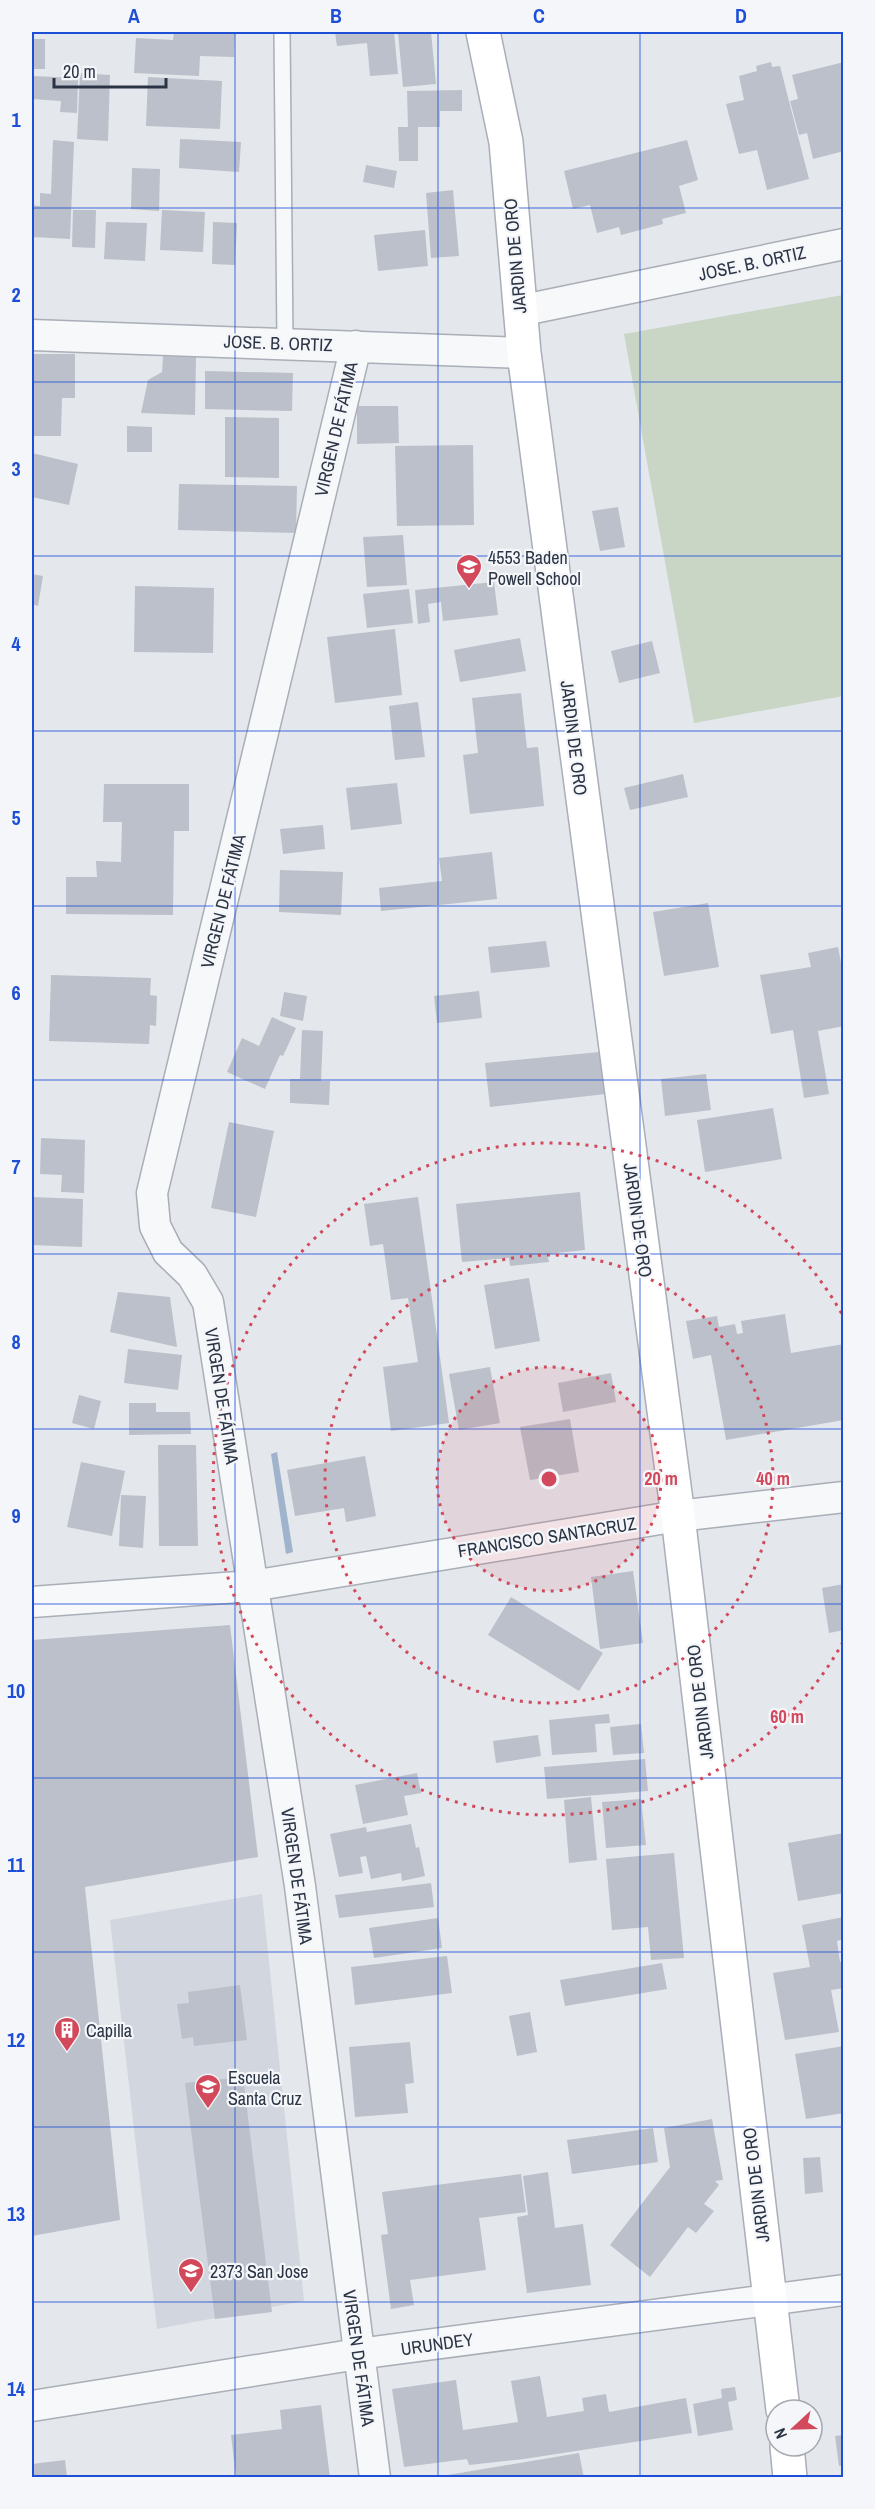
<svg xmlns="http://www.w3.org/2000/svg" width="875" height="2509" font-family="'Archivo Narrow',sans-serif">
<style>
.built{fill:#d2d6de}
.green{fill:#c9d6c5}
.water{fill:#9fb4cc}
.building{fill:#bbc0ca}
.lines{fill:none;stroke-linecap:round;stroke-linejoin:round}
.lane-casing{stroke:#a9aeb7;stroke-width:18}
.street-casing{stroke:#a9aeb7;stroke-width:33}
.secondary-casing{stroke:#a9aeb7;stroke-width:36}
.lane{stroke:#f7f8fa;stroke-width:15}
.street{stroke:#f7f8fa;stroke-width:30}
.secondary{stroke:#fff;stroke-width:33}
.grid{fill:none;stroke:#1d4ed8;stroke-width:1.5;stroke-opacity:0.55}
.ring{fill:none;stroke:#d1495b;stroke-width:3;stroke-dasharray:3 6}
.labels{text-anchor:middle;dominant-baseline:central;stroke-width:4.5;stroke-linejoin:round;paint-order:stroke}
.street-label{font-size:18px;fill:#2b3445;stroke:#f4f6f9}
.poi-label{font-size:18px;fill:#2b3445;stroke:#f4f6f9;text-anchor:start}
.centre{fill:#d1495b;stroke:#f4f6f9;stroke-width:3}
.ring-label{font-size:18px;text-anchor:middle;font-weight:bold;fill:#d1495b;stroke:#f4f6f9;stroke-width:4.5;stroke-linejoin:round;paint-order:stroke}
.neatline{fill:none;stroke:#1d4ed8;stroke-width:2}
.grid-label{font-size:20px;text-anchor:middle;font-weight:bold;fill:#1d4ed8}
</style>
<rect width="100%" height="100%" fill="#e4e7ec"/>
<path class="built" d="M262 1894 304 2301 157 2329 110 1920Z"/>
<path class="green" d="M843 295V696L694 723 624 334Z"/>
<path class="water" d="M277 1452 293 1552 286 1554 271 1454Z"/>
<path class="building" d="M174 32H235L234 57 200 56 199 76 134 73 136 38 173 40Z
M335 32H394L398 74 370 76 367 43 337 46Z
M398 32H431L436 84 403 87Z
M32 39H45V69H32Z
M771 62 772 67 780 66 809 179 767 190 757 150 739 154 726 104 744 100 739 76 757 71 756 66Z
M844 62V151L813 159 807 133 799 135 790 101 798 99 792 75Z
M80 73 110 75 108 141 77 139Z
M32 76 78 78 77 113 60 112 61 101 32 99Z
M148 77 222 81 220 129 146 126Z
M462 90V111H440V127H418V161H399L398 127H408L407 91Z
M180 139 241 142 239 172 179 168Z
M53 140 74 142 70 239 32 237V205L40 206V193L51 194Z
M687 140 698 180 679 186 686 213 662 219 663 224 621 235 619 227 597 233 590 205 573 209 564 171Z
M366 165 397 171 394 188 363 182Z
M132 168 160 169 159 211 131 209Z
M453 190 459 256 431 258 426 193Z
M73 210H96L95 248 72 247Z
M162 210 205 212 203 252 160 250Z
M106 222 147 223 145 261 104 259Z
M213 222 237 223 235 265 212 264Z
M425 230 428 266 378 271 374 235Z
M33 354H75V398H62L61 436H32Z
M163 356 196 357 195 415 141 413 148 380 162 372Z
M205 371 293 373 292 411 205 409Z
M357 406H398L399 443 357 444Z
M225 417 279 418V478L225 477Z
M127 426 152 427V452H127Z
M473 445 474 525 397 526 395 446Z
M32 453 78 464 69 505 32 497Z
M179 484 297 486 296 533 178 530Z
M618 507 625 547 600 551 592 511Z
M403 535 407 585 367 587 363 537Z
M32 574 43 576 38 606 32 604Z
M494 582 498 615 443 621 441 602 428 604 430 622 418 624 415 590Z
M135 586 214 588 213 653 134 652Z
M409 589 413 623 367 628 363 594Z
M395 629 402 695 335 703 327 637Z
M520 638 526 671 460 682 454 650Z
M652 641 660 673 619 683 611 651Z
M521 693 527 748 538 747 544 806 470 814 463 755 478 753 472 698Z
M418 702 425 757 395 760 389 706Z
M683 774 688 797 630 810 624 788Z
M397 783 402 824 351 830 346 788Z
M104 784H189V831H174L173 915 66 914V877H97L96 861 121 862 122 822H103Z
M323 825 325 849 283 854 280 829Z
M492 852 497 899 381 911 379 888 442 881 439 858Z
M280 870 343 872 341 915 279 912Z
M708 903 719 967 664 976 653 912Z
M546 941 550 967 491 973 488 947Z
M838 947 844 978V1026L818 1031 829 1094 804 1098 793 1030 771 1034 760 975 811 967 808 953Z
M51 975 151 978 150 995 157 996 156 1026 150 1025 149 1044 49 1041Z
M479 991 482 1018 437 1023 434 996Z
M284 992 307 996 303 1021 280 1016Z
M272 1017 296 1028 283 1056 280 1055 265 1089 227 1072 242 1038 259 1046Z
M302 1030 323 1031 321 1081H330L329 1105 290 1103V1079H300Z
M610 1051 615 1093 490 1107 485 1063Z
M706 1074 711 1110 665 1116 661 1079Z
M773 1108 782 1159 705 1172 697 1120Z
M229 1122 274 1131 256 1217 211 1208Z
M41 1138 85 1140 84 1193 61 1192 62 1175 40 1174Z
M580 1192 585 1250 547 1254 549 1262 510 1266 509 1258 462 1262 456 1204Z
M32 1197 83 1199 82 1247 32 1245Z
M418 1197 449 1423 391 1431 383 1367 418 1362 408 1298 391 1300 383 1244 370 1246 364 1204Z
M529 1278 540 1341 495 1349 484 1285Z
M118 1292 170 1297 177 1347 110 1332Z
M785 1314 791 1353 844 1344V1420L726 1440 711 1355 693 1359 686 1321 717 1316 719 1327 735 1324 737 1334 743 1333 741 1321Z
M128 1349 182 1355 178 1390 124 1383Z
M490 1367 500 1423 459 1430 449 1374Z
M611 1373 616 1402 563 1412 558 1383Z
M79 1395 101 1401 94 1429 72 1423Z
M129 1403H156V1412H190L191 1434 129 1435Z
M570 1419 579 1472 530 1480 520 1427Z
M158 1445H196L198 1546H159Z
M365 1456 376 1516 346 1522 344 1508 295 1516 287 1470Z
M81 1462 125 1471 112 1536 67 1527Z
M121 1495 146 1496 143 1548 119 1546Z
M633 1571 643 1643 600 1649 591 1577Z
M844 1584V1630L829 1633 822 1588Z
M511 1597 603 1653 579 1691 488 1635Z
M230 1625 258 1857 85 1887 120 2220 32 2236V1640Z
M609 1714 610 1723 595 1724 597 1752 552 1755 549 1720Z
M641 1724 644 1753 613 1755 610 1727Z
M538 1735 541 1756 496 1763 493 1741Z
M645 1759 648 1791 547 1799 544 1767Z
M417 1773 421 1793 404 1796 408 1815 363 1824 355 1785Z
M591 1797 597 1860 569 1863 564 1800Z
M641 1799 646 1845 606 1848 602 1802Z
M411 1824 416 1848 419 1847 425 1876 402 1881 401 1873 371 1879 366 1856 360 1857 363 1873 339 1877 330 1834 366 1827 367 1832Z
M844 1833V1893L798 1901 788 1843Z
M674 1853 684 1958 651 1960 648 1927 612 1930 606 1859Z
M431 1883 434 1907 339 1918 335 1895Z
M844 1917V1939L837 1941 840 1962 844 1961V1988L831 1990 839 2032 785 2040 773 1973 810 1967 802 1925Z
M438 1918 442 1948 374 1958 369 1928Z
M447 1956 452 1993 355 2005 351 1967Z
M662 1963 667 1989 565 2006 560 1980Z
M240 1985 247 2040 194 2046 193 2037 182 2039 177 2004 189 2003 188 1992Z
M530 2012 537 2052 517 2056 509 2016Z
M410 2042 414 2083 405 2084 408 2113 355 2117 349 2047Z
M844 2046V2113L806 2119 795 2054Z
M243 2077 272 2312 215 2319 185 2083Z
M712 2119 723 2180 715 2181 719 2185 704 2204 714 2211 696 2233 688 2227 650 2277 610 2245 670 2167 664 2128Z
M653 2128 658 2162 572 2174 567 2140Z
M820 2157 823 2192 805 2194 803 2158Z
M548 2172 555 2228 583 2224 591 2285 527 2293 517 2217 528 2215 523 2176Z
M521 2174 526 2212 479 2218 486 2270 410 2280 414 2305 391 2309 381 2235 388 2234 382 2192Z
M540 2376 547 2417 584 2411 582 2398 606 2394 609 2412 686 2398 692 2433 524 2459 469 2465 467 2459 404 2467 392 2389 456 2380 463 2430 518 2422 511 2381Z
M735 2387 737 2400 728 2402 733 2430 698 2436 693 2404 722 2398 721 2389Z
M321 2405 330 2478H236L231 2435 282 2429 280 2410Z
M844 2435V2465L839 2466 835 2436Z
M579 2453 584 2478H442V2476Z
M65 2460 67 2478H32V2464Z"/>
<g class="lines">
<defs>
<path id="lane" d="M282 32 285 342"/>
<path id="street" d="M519 311 844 244
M32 335 524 353
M356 346 152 1193 155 1226 168 1252 192 1275 208 1302 300 1886 375 2478
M32 1602 252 1586 678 1516 844 1497
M32 2406 358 2354 844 2290"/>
<path id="secondary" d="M483 32 506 142 524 353 678 1516 783 2410
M787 2446 790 2478"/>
</defs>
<use href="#lane" class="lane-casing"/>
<use href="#street" class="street-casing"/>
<use href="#secondary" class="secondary-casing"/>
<use href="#lane" class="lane"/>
<use href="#street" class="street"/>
<use href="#secondary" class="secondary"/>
</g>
<path class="grid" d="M235 32V2478M438 32V2478M640 32V2478M32 208H844M32 382H844M32 556H844M32 731H844M32 906H844M32 1080H844M32 1254H844M32 1429H844M32 1604H844M32 1778H844M32 1952H844M32 2127H844M32 2302H844"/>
<circle cx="549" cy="1479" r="112" fill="#d1495b" fill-opacity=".12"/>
<g class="ring">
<circle cx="549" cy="1479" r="112"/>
<circle cx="549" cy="1479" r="224"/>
<path d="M843 1642A336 336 0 1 1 843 1316"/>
</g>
<defs>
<symbol id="school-pin" viewBox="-11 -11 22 30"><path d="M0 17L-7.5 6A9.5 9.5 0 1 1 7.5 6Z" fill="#d1495b" stroke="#f4f6f9"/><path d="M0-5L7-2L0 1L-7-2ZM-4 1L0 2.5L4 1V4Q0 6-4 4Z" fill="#fff"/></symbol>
<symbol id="building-pin" viewBox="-11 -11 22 30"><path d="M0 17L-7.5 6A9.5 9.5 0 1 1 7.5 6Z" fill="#d1495b" stroke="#f4f6f9"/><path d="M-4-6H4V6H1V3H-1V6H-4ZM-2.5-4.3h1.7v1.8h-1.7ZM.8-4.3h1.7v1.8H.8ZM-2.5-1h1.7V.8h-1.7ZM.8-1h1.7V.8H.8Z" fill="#fff"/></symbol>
</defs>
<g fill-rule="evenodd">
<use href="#school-pin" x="454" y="552" width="30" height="40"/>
<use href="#building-pin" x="52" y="2015" width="30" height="40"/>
<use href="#school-pin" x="193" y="2072" width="30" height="40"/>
<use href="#school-pin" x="176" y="2256" width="30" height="40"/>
</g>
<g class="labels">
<g class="street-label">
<text transform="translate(515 256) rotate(-95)">JARDIN DE ORO</text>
<text transform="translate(752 263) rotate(-12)">JOSE. B. ORTIZ</text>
<text transform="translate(278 343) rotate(2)">JOSE. B. ORTIZ</text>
<text transform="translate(336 429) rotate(-77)">VIRGEN DE FÁTIMA</text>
<text transform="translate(574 738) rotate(83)">JARDIN DE ORO</text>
<text transform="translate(223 901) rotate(-76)">VIRGEN DE FÁTIMA</text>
<text transform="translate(638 1220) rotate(82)">JARDIN DE ORO</text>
<text transform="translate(222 1396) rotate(81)">VIRGEN DE FÁTIMA</text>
<text transform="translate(547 1537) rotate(-9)">FRANCISCO SANTACRUZ</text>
<text transform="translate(700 1702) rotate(-97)">JARDIN DE ORO</text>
<text transform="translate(297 1876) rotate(82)">VIRGEN DE FÁTIMA</text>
<text transform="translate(756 2185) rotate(-97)">JARDIN DE ORO</text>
<text transform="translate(437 2344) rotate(-8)">URUNDEY</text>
<text transform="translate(359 2358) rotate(82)">VIRGEN DE FÁTIMA</text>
</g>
<g class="poi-label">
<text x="488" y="557">4553 Baden<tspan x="488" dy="21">Powell School</tspan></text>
<text x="86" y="2030">Capilla</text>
<text x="228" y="2077">Escuela<tspan x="228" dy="21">Santa Cruz</tspan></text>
<text x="210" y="2271">2373 San Jose</text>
</g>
</g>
<circle cx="549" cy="1479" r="9" class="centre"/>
<g class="ring-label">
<text x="661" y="1485">20 m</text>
<text x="773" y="1485">40 m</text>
<text x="787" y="1723">60 m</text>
</g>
<rect width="875" height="2509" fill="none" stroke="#f4f6f9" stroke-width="66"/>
<g transform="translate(794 2428) rotate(248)"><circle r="28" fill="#f4f6f9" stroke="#a4a8b1" stroke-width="1.5"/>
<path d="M0-4.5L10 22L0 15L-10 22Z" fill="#d1495b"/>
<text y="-9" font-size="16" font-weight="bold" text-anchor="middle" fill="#2b3445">N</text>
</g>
<path d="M54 78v9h112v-9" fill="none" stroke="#2b3445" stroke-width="3"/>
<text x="63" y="78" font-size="18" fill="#2b3445" stroke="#f4f6f9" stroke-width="4.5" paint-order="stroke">20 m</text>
<rect x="33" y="33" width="809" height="2443" class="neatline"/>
<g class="grid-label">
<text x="134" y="23">A</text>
<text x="336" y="23">B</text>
<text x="539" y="23">C</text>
<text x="741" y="23">D</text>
<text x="16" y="127">1</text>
<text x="16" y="302">2</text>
<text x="16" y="476">3</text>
<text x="16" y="651">4</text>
<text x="16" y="825">5</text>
<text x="16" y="1000">6</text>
<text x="16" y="1174">7</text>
<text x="16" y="1349">8</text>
<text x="16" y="1523">9</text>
<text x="16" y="1698">10</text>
<text x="16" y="1872">11</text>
<text x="16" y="2047">12</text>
<text x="16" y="2221">13</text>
<text x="16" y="2396">14</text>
</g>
</svg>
